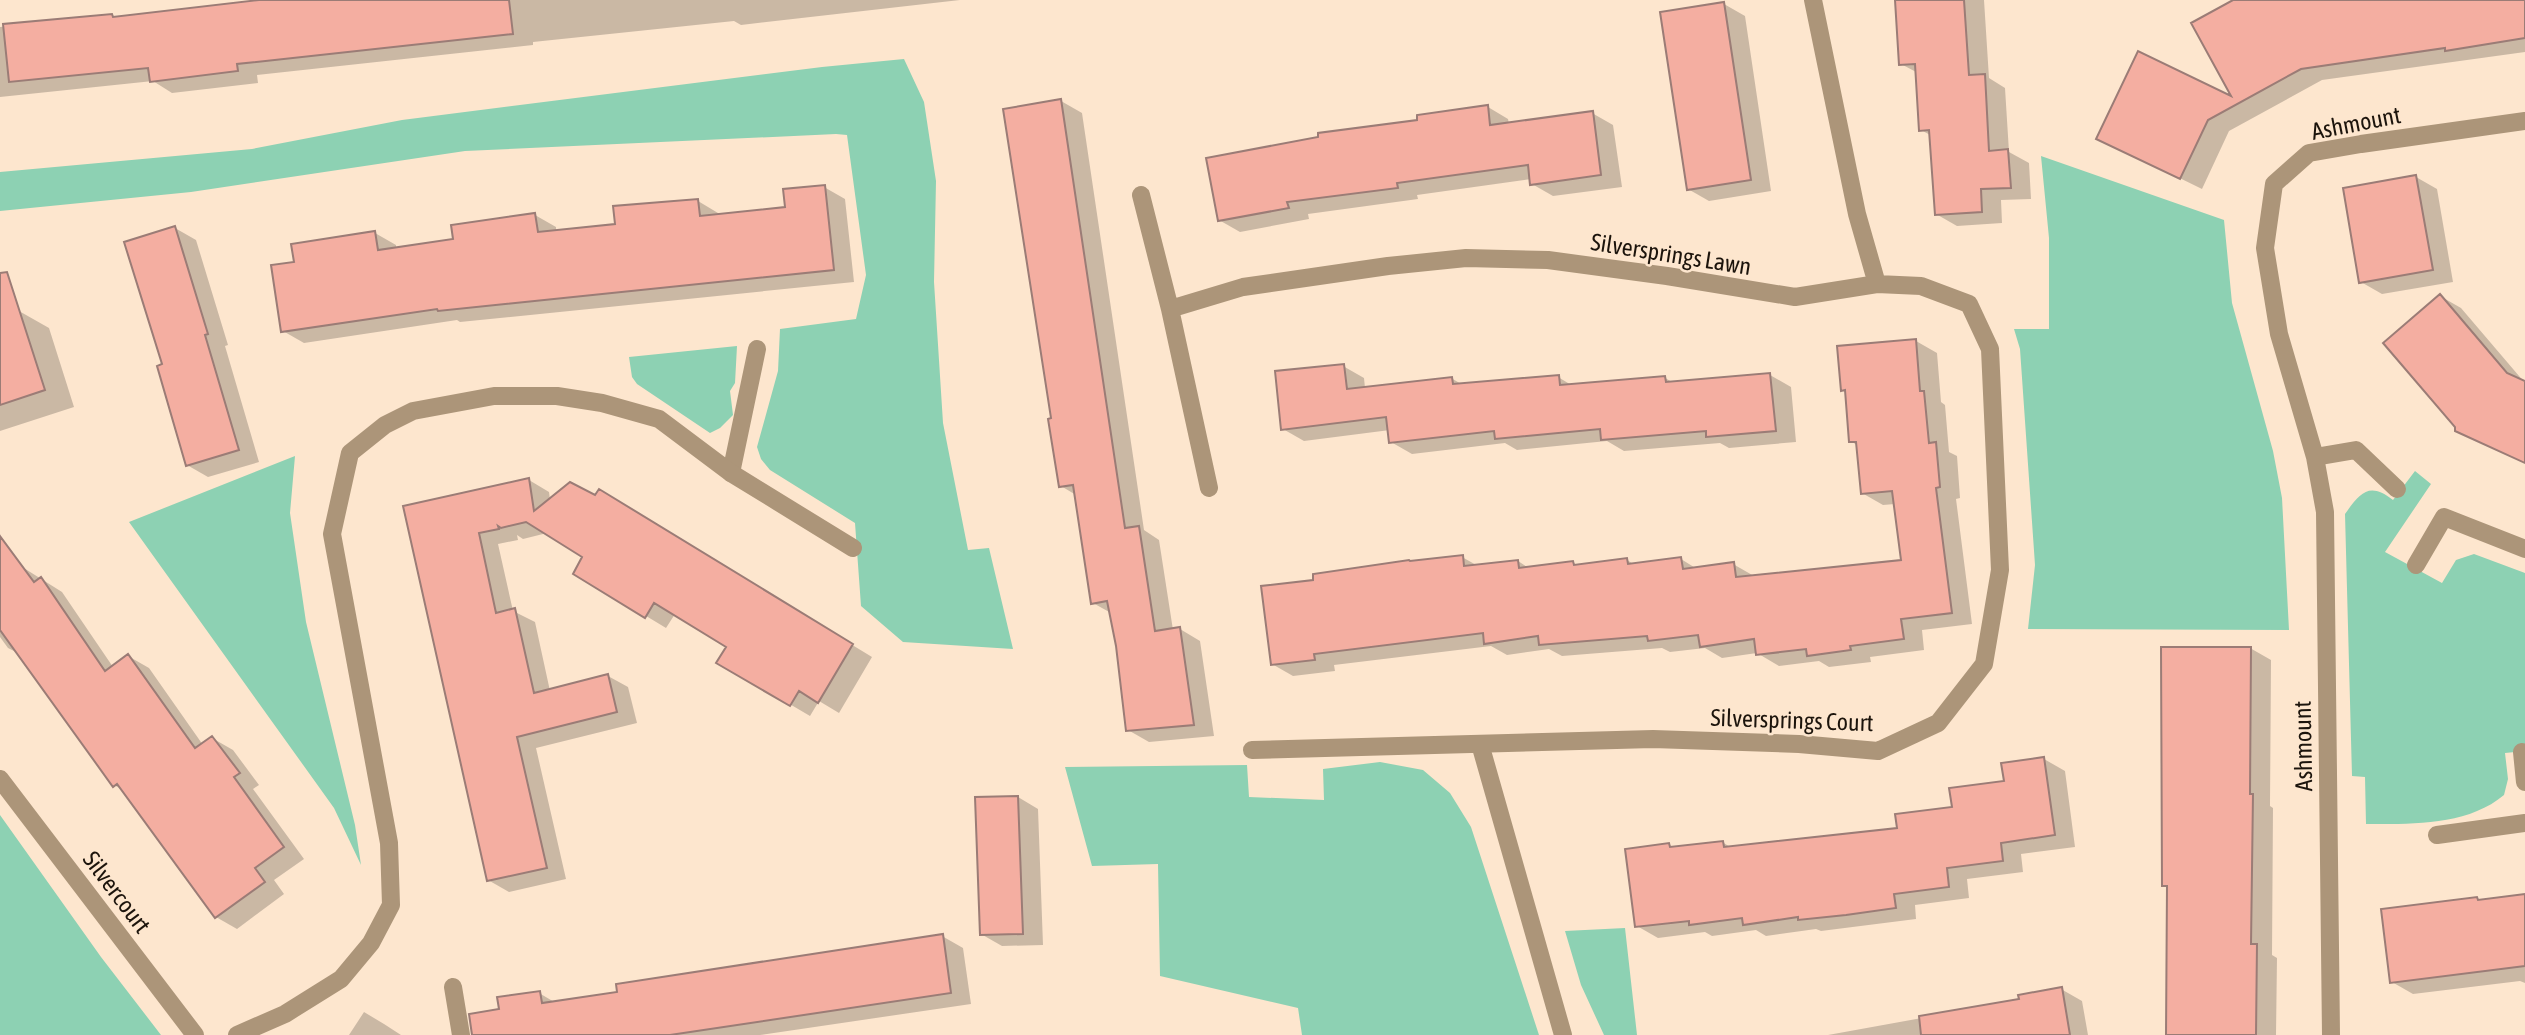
<svg xmlns="http://www.w3.org/2000/svg" width="2525" height="1035" font-family="'Asap Condensed',sans-serif">
<style>
.green{fill:#8dd1b3}
.shadow{fill:#0003}
.building{fill:#f4aea1;stroke:#9b7c76;stroke-width:2}
.lines{fill:none;stroke-linecap:round;stroke-linejoin:round}
.lane{stroke:#ac9579;stroke-width:18}
.street{stroke:#ac9579;stroke-width:18}
.labels{text-anchor:middle;dominant-baseline:central;stroke-width:5;stroke-linejoin:round;paint-order:stroke}
.street-label{font-size:24px;fill:#1c140c;stroke:#fde6ce}
</style>
<rect width="100%" height="100%" fill="#fde6ce"/>
<path class="green" d="M904 59 924 102 936 181 934 282 943 423 968 550 989 548 1013 649 903 642 861 606 855 523 770 470 761 459 757 447 778 371 780 329 856 319 866 275 847 135 836 134 465 151 191 192 0 211V172L252 149 402 120 822 67Z
M2041 156 2224 220 2232 303 2273 451 2282 498 2289 630 2028 629 2035 565 2020 349 2014 329H2049V238Z
M737 346 735 383 730 391 733 415 720 428 710 433 637 384 632 377 629 357Z
M295 456 290 513 306 622 355 825 361 865 334 808 129 522Z
M2415 471 2431 484 2385 552 2442 583 2456 560 2474 554 2525 573V751L2505 753 2508 779 2504 795C2467 826 2412 824 2366 824L2365 777 2352 776 2345 514C2360 493 2369 481 2393 500Z
M1380 762 1423 770 1450 793 1471 827 1539 1035H1302L1298 1008 1160 976 1158 864 1092 866 1065 767 1247 765 1249 797 1324 800 1323 769Z
M0 815 101 957 161 1035H0Z
M1625 928 1637 1035H1604L1581 985 1565 931Z"/>
<path class="shadow" d="M257 0H960L741 25 734 21 533 42V45L257 75 258 83 172 93 153 81 0 97V27L112 16 117 18 257 2Z
M1897 0H1984L1989 78 2005 88 2009 152 2029 163 2031 199 2001 200 2002 223 1957 226 1936 214 1932 136 1921 130 1918 73 1901 64Z
M2237 0H2525V52L2322 80 2229 131 2202 189 2098 138 2235 99Z
M1724 4 1745 16 1771 191 1709 201 1688 189Z
M1061 101 1082 113 1144 530 1159 540 1173 630 1180 629 1200 641 1214 736 1149 742 1128 730 1118 645 1111 613 1093 603 1076 495 1061 486 1005 110Z
M1488 107 1508 119 1509 124 1592 113 1613 125 1622 187 1553 196 1532 184 1531 179 1417 195 1418 199 1308 214 1309 219 1240 232 1219 220 1419 121Z
M2416 177 2437 189 2453 282 2382 294 2361 282Z
M824 187 845 199 854 282 460 322 457 320 304 343 283 331 296 264 375 233 396 245V249L455 241 535 215 556 227V232L617 225 698 201 718 213 719 216 787 208Z
M175 228 196 240 228 345 225 346 259 462 208 477 187 465 164 365Z
M2440 296 2461 308 2525 383V463L2463 433Z
M0 308 19 311 49 328 74 407 0 431Z
M1916 341 1937 353 1941 402 1945 405 1949 452 1957 456 1960 498 1956 499 1972 624 1922 630 1924 650 1870 657 1871 662 1829 667 1819 661 1779 666 1757 653 1722 658 1705 648 1670 652 1662 648 1562 656 1549 649 1507 655 1491 646 1334 665 1335 671 1293 676 1272 664 1315 581 1462 557 1478 566 1518 561 1530 569 1573 563 1579 566 1627 560 1635 565 1681 559 1697 569 1733 564 1754 576 1903 561 1895 504 1883 505 1862 493 1858 446 1851 441 1847 392 1842 390Z
M1343 366 1364 378 1365 388 1451 378 1463 385 1558 377 1573 386 1665 378 1674 383 1770 375 1791 387 1796 442 1729 448 1720 443 1624 451 1607 441 1517 450 1505 443 1412 454 1391 442 1390 430 1304 441 1283 429Z
M529 480 549 492 550 500 596 498 619 503 872 657 839 713 819 701 810 716 718 662 728 646 675 614 666 628 575 573 585 557 547 533 523 539 517 535 518 540 498 544 513 611 535 622 550 691 608 676 628 687 637 723 536 748 566 879 509 892 488 880 405 508Z
M19 565 62 592 113 667 128 656 149 668 203 745 212 738 233 750 259 785 253 789 304 859 274 880 284 894 237 929 216 917 125 791 114 785 20 654 8 648 0 637V579Z
M2250 648 2271 660 2270 806 2273 808 2272 955 2277 958 2276 1035H2168L2169 888 2164 885Z
M2044 759 2065 771 2075 847 2021 854 2023 872 1967 879 1969 898 1915 905 1916 919 1821 931 1816 929 1766 936 1756 930 1712 936 1705 932 1658 938 1637 926 1669 845 1675 848 1722 842 1732 848 1899 830 1953 808 2006 783Z
M1018 797 1038 809 1043 945 1002 946 981 934Z
M2525 895V983L2520 981 2413 994 2392 982Z
M942 936 963 948 971 1004 760 1035H504L539 993 556 1003Z
M2061 989 2082 1001 2088 1035H1828L2021 1000Z
M364 1012 384 1024 401 1035H349Z"/>
<path class="building" d="M259 0H509L513 34 237 64 238 71 150 82 148 68 9 82 3 24 112 14 113 17Z
M1895 0H1964L1969 75 1985 74 1989 151 2008 149 2011 188 1981 189 1982 212 1935 215 1929 130 1919 131 1915 64 1899 65Z
M2233 0H2525V38L2445 51V48L2301 69 2208 120 2180 179 2096 139 2138 51 2231 96 2191 23Z
M1724 2 1751 180 1687 190 1660 12Z
M1061 99 1125 528 1139 526 1155 631 1180 627 1194 725 1126 731 1116 646 1107 601 1091 604 1073 485 1059 487 1048 419 1051 418 1003 109Z
M1488 105 1490 125 1593 111 1601 175 1530 185 1528 165 1397 183 1398 188 1287 202 1289 208 1218 221 1206 158 1318 137V133L1417 120V115Z
M2416 175 2433 270 2359 283 2343 188Z
M825 185 834 270 438 311 437 309 281 332 271 265 294 262 291 244 375 231 378 250 453 239 451 225 535 213 538 232 615 224 613 206 698 199 700 216 785 207 783 189Z
M175 226 208 334 205 335 239 450 186 466 157 366 162 364 124 242Z
M7 272 45 390 0 405V273Z
M2440 294 2507 373 2525 381V463L2455 431V427L2383 343Z
M1916 339 1920 391H1924L1929 443 1936 442 1940 487 1936 488 1952 613 1901 619 1904 639 1850 646 1851 650 1807 656 1806 649 1756 655 1754 639 1700 647 1698 635 1648 641 1647 636 1539 645 1538 636 1484 644 1483 633 1314 654 1315 660 1271 665 1261 586 1313 580V574L1409 560 1410 561 1463 555 1464 566 1518 560 1519 568 1573 561 1574 565 1627 558 1628 564 1681 557 1683 569 1734 562 1736 577 1901 560 1892 491 1861 494 1856 442H1849L1845 390 1841 391 1837 346Z
M1344 364 1347 389 1452 377 1453 384 1559 375 1560 385 1665 376 1666 382 1770 373 1776 431 1706 437V431L1601 440 1600 429 1495 439 1494 431 1389 443 1386 417 1281 430 1275 371Z
M529 478 534 511 570 482 595 495 599 489 853 644 818 703 799 691 790 706 716 663 726 647 654 603 645 618 573 574 582 557 526 522 501 528 498 526 499 529 479 533 496 613 515 608 534 693 608 674 617 712 517 737 547 868 487 881 403 506Z
M0 536 34 582 41 577 105 671 128 654 195 748 212 736 240 773 234 777 284 847 255 868 265 882 215 918 117 784 113 787 0 630Z
M2161 647H2251L2250 794H2253L2251 944H2257L2256 1035H2166L2167 886H2162Z
M2044 757 2055 835 2001 843 2003 861 1947 868 1949 887 1894 894 1896 908 1846 915 1798 920V917L1743 925 1742 918 1689 925V921L1635 927 1625 849 1669 843 1670 847 1723 841 1724 847 1897 828 1895 814 1952 807 1949 788 2004 781 2001 763Z
M1018 796 1023 934 980 935 975 797Z
M2525 894V966L2390 983 2381 909 2477 897 2478 900Z
M943 934 951 993 670 1035H472L469 1014 499 1009 497 997 540 991 542 1003 617 992 616 984Z
M2062 987 2070 1035H1921L1919 1016 2019 999 2018 995Z"/>
<g class="lines">
<path class="lane" d="M731 473 757 349"/>
<path class="street" d="M1813 0 1857 214 1877 284
M1141 195 1170 309 1209 488
M1170 309 1243 287 1388 266 1466 258 1548 260 1667 276 1795 297 1877 284 1921 286 1969 304 1990 349 2000 570 1984 664 1938 723 1878 751 1799 744 1653 739 1252 750
M2315 457 2356 450 2397 489
M2416 565 2444 517 2525 549
M1480 744 1563 1035
M2522 752 2525 782
M0 779 195 1035
M2437 835 2525 823
M453 987 461 1035
M237 1035 285 1014 341 979 371 943 391 905 389 843 332 534 350 453 385 425 413 411 494 396H557L602 403 659 419 731 473 853 548
M2331 1035 2325 512 2315 457 2279 334 2265 248 2274 184 2309 153 2361 144 2525 121"/>
</g>
<g class="labels">
<g class="street-label">
<text transform="translate(2356 123) rotate(-11)">Ashmount</text>
<text transform="translate(1671 254) rotate(9)">Silversprings Lawn</text>
<text transform="translate(1792 720) rotate(2)">Silversprings Court</text>
<text transform="translate(2303 746) rotate(-91)">Ashmount</text>
<text transform="translate(117 892) rotate(53)">Silvercourt</text>
</g>
</g>
</svg>
